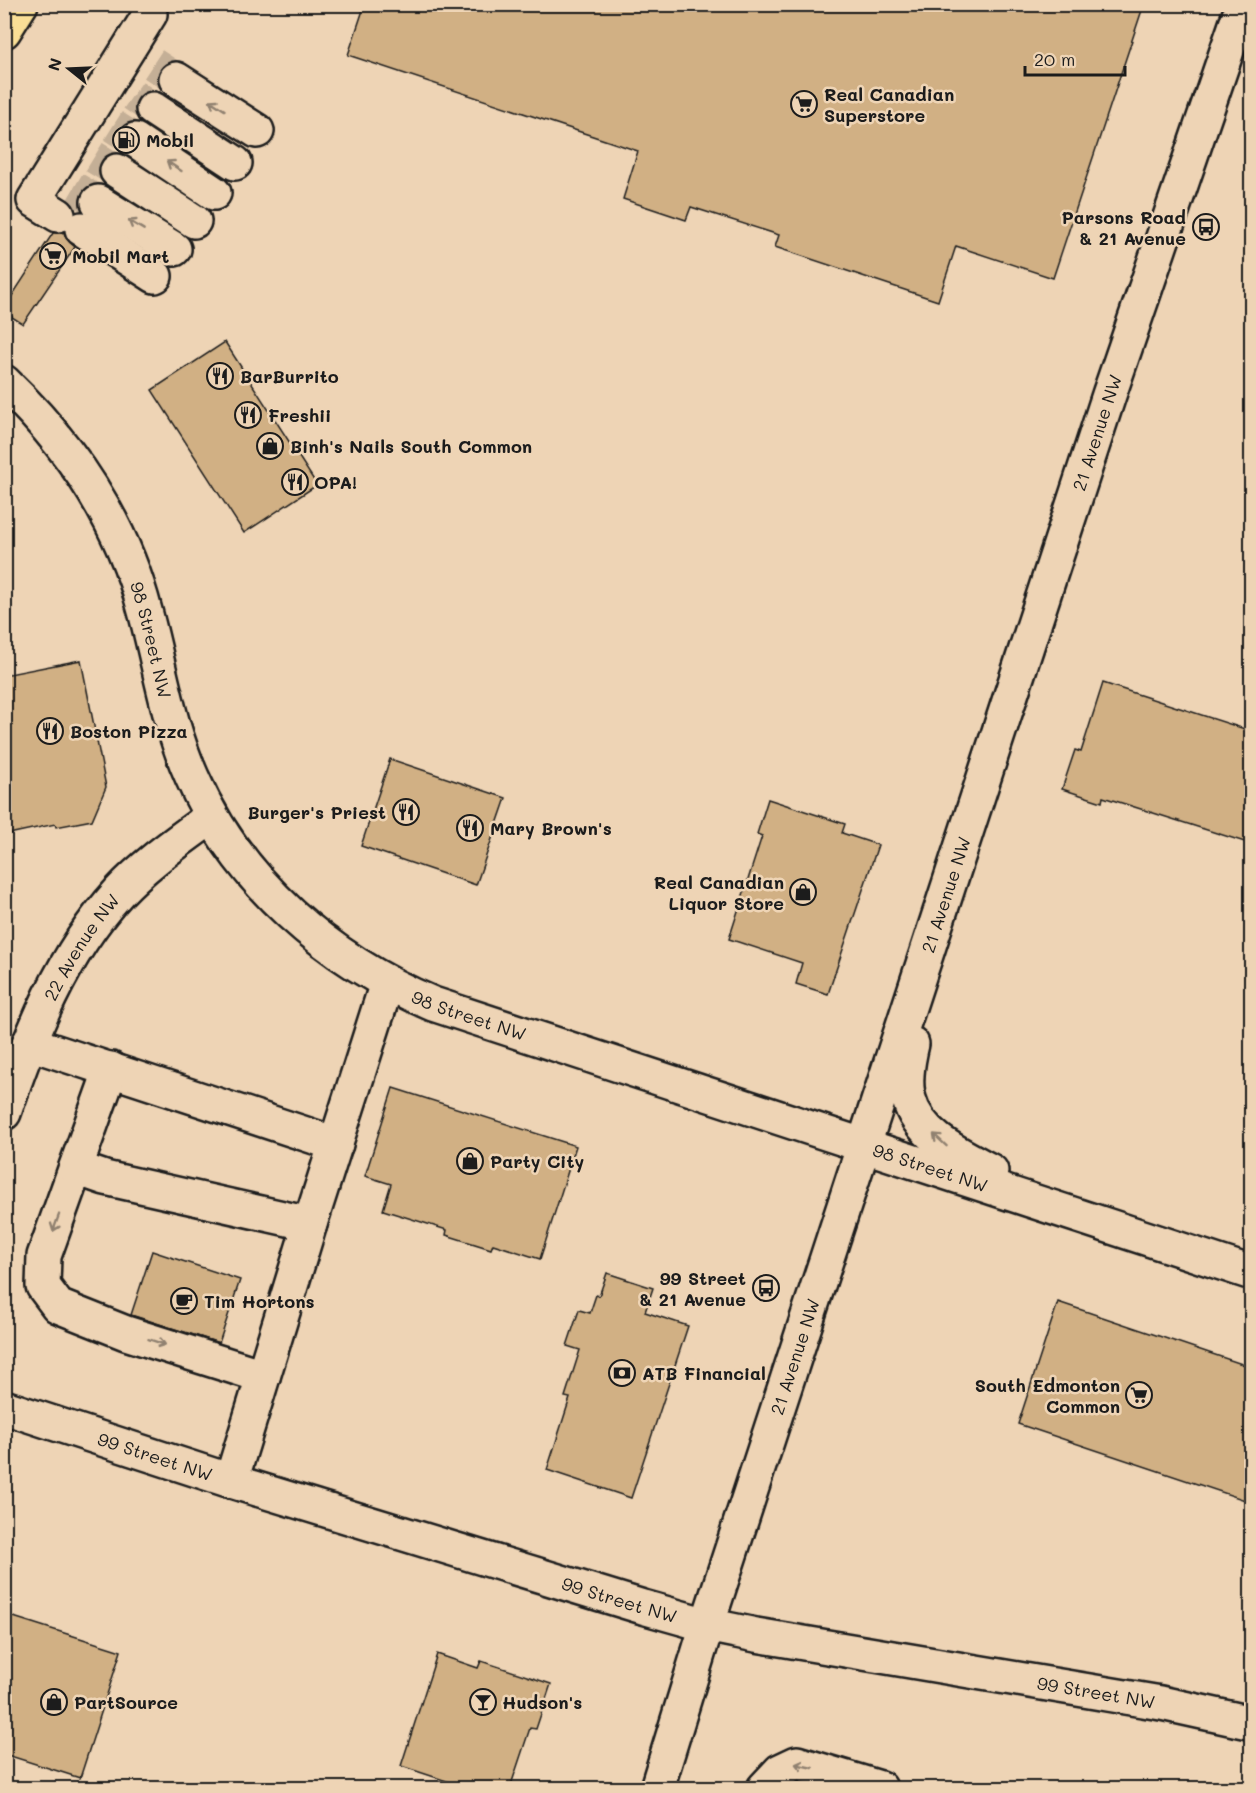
<svg xmlns="http://www.w3.org/2000/svg" width="1256" height="1793" font-family="Mali,sans-serif">
<style>
.building{fill:#d1b084;stroke:#1c1c1c;stroke-width:1.5}
.lines{fill:none;stroke-linecap:round;stroke-linejoin:round}
.minor-tunnel{stroke:#c4af96;stroke-width:33;stroke-dasharray:33 16;stroke-linecap:butt}
.minor-casing{stroke:#1c1c1c;stroke-width:38}
.major-casing{stroke:#1c1c1c;stroke-width:38}
.minor{stroke:#eed4b5;stroke-width:33}
.major{stroke:#fadf96;stroke-width:33}
.oneway{stroke:#908170}
.labels{text-anchor:middle;dominant-baseline:central;stroke-width:5;stroke-linejoin:round;paint-order:stroke}
.poi-label{font-size:18px;font-weight:bold;fill:#1c1c1c;stroke:#eed4b5;text-anchor:start}
.street-label{font-size:18px;fill:#1c1c1c;stroke:#eed4b5}
</style>
<rect width="100%" height="100%" fill="#eed4b5"/>
<filter id="ink" filterUnits="userSpaceOnUse"><feTurbulence type="fractalNoise" baseFrequency=".0167" numOctaves="2"/><feDisplacementMap in="SourceGraphic" scale="12" xChannelSelector="R" yChannelSelector="G"/><feConvolveMatrix kernelMatrix="1 2 1 2 8 2 1 2 1" color-interpolation-filters="sRGB"/></filter>
<g filter="url(#ink)">
<path class="building" d="M365 4H1144L1053 278 956 246 938 301 775 247 779 235 691 207 686 220 623 199 638 151 348 55Z
M64 232 66 238 75 247 23 324 4 312V308L53 233Z
M225 342 317 485 244 533 152 390Z
M81 660 106 787 92 820 56 827 55 824 4 835V675Z
M1103 683 1251 731V844L1103 797 1102 802 1062 789 1075 750 1081 752Z
M390 759 506 798 476 885 361 846Z
M768 799 845 824 842 833 878 845 828 994 796 984 802 963 729 939 762 836 757 834Z
M393 1088 576 1146 540 1259 493 1244 491 1249 446 1235 447 1230 383 1210 391 1184 365 1176Z
M152 1251 240 1280 219 1343 131 1315Z
M607 1273 653 1288 645 1312 688 1326 631 1498 547 1470 570 1398 565 1397 580 1350 567 1346 579 1310 590 1313 596 1295 599 1296Z
M1058 1302 1251 1367V1502L1018 1424Z
M4 1614 121 1651 80 1778 4 1754Z
M437 1654 478 1668 481 1661 551 1684 536 1729 530 1728 510 1788H468L401 1766Z"/>
<g class="lines">
<path class="minor-tunnel" d="M153 64 176 79
M133 95 153 109
M113 126 135 140
M94 157 117 171
M74 188 98 202"/>
<defs>
<g id="minor">
<path d="M176 79 257 131"/>
<path d="M153 109 235 163"/>
<path d="M135 140 214 193"/>
<path d="M117 171 194 221"/>
<path d="M98 202 174 249"/>
<path d="M58 215 34 200 150 14"/>
<path d="M82 229 155 276"/>
<path id="s1" d="M4 382C70 445 122 522 145 611 160 666 168 724 192 777 238 882 328 960 433 1004L1252 1273"/>
<path d="M29 1043 336 1144"/>
<path d="M912 1044C908 1061 904 1082 909 1099 918 1136 961 1155 991 1171"/>
<path d="M111 1069 44 1256 43 1286 58 1306 126 1333 263 1376"/>
<path id="s2" d="M4 1113C31 1033 62 955 119 892 146 863 180 840 211 817"/>
<path d="M76 1168 105 1178 310 1224"/>
<path id="s3" d="M4 1407 231 1481 643 1607 707 1625 756 1635 1161 1703 1252 1723"/>
<path d="M231 1481 310 1224 387 983"/>
<path id="s4" d="M657 1788 707 1625 1109 395 1243 4"/>
<path d="M764 1788 780 1771 797 1763 880 1788"/>
</g>
<path id="major" d="M4 31 21 4"/>
</defs>
<use href="#minor" class="minor-casing"/>
<use href="#major" class="major-casing"/>
<use href="#minor" class="minor"/>
<use href="#major" class="major"/>
</g>
<defs><path id="oneway-shaft" d="M-6 0H5M1.5-3L5.5 0L1.5 3" fill="none" stroke-width="1.6" stroke-linecap="round" stroke-linejoin="round" transform="scale(1.5)"/></defs>
<g class="oneway">
<use href="#oneway-shaft" transform="translate(217 105) rotate(-147)"/>
<use href="#oneway-shaft" transform="translate(174 166) rotate(-146)"/>
<use href="#oneway-shaft" transform="translate(136 225) rotate(-149)"/>
<use href="#oneway-shaft" transform="translate(940 1140) rotate(-137)"/>
<use href="#oneway-shaft" transform="translate(56 1223) rotate(110)"/>
<use href="#oneway-shaft" transform="translate(157 1342) rotate(18)"/>
<use href="#oneway-shaft" transform="translate(804 1766) rotate(-167)"/>
</g>
</g>
<defs>
<symbol id="supermarket-ring" viewBox="-11 -11 22 22"><circle r="9.5" fill="#eed4b5" stroke="#1c1c1c" stroke-width="1.5"/><path d="M-6-5.5h2.5l.6 2H6L4.5 2H-2.5L-4.4-4H-6ZM-1.5 3.2a1.3 1.3 0 1 0 .1 0ZM3 3.2a1.3 1.3 0 1 0 .1 0Z" fill="#1c1c1c"/></symbol>
<symbol id="fuel-ring" viewBox="-11 -11 22 22"><circle r="9.5" fill="#eed4b5" stroke="#1c1c1c" stroke-width="1.5"/><path d="M-5.5-6h7V0h2V4h1.3V-2.5L3-4.5l.8-.8L6-3V5H2.5V1h-1V6h-7ZM-4.2-4.7v3.2H.2V-4.7Z" fill="#1c1c1c"/></symbol>
<symbol id="bus-ring" viewBox="-11 -11 22 22"><circle r="9.5" fill="#eed4b5" stroke="#1c1c1c" stroke-width="1.5"/><path d="M-5-6H5V4H4V6H2V4H-2V6H-4V4H-5ZM-3.5-4V0h7V-4ZM-3.5 1.2v1.5H-2V1.2ZM2 1.2v1.5H3.5V1.2Z" fill="#1c1c1c"/></symbol>
<symbol id="restaurant-ring" viewBox="-11 -11 22 22"><circle r="9.5" fill="#eed4b5" stroke="#1c1c1c" stroke-width="1.5"/><path d="M-5-6h1v4h1v-4h1v4h1v-4h1v5L-1.5 .5V6h-2V.5L-5-1ZM5-6V6H3V1.5H1.5Q1.5-4 5-6Z" fill="#1c1c1c"/></symbol>
<symbol id="shop-ring" viewBox="-11 -11 22 22"><circle r="9.5" fill="#eed4b5" stroke="#1c1c1c" stroke-width="1.5"/><path d="M-5-2.5h2.3a2.7 3.5 0 0 1 5.4 0H5L5.5 6h-11ZM-1.5-2.5h3a1.5 2.3 0 0 0-3 0Z" fill="#1c1c1c"/></symbol>
<symbol id="cafe-ring" viewBox="-11 -11 22 22"><circle r="9.5" fill="#eed4b5" stroke="#1c1c1c" stroke-width="1.5"/><path d="M-5.5-4.5H6V0H3Q3 3.5 0 3.5H-2.5Q-5.5 3.5-5.5 0ZM3-3.2v2h1.7v-2ZM-6 4.5H4V6H-6Z" fill="#1c1c1c"/></symbol>
<symbol id="bank-ring" viewBox="-11 -11 22 22"><circle r="9.5" fill="#eed4b5" stroke="#1c1c1c" stroke-width="1.5"/><path d="M-6-4H6V4H-6ZM0-2.3a2.3 2.3 0 1 0 0 4.6a2.3 2.3 0 1 0 0-4.6Z" fill="#1c1c1c"/></symbol>
<symbol id="bar-ring" viewBox="-11 -11 22 22"><circle r="9.5" fill="#eed4b5" stroke="#1c1c1c" stroke-width="1.5"/><path d="M-6-5H6L.8 .8V4.5H3.5V6h-7V4.5H-.8V.8Z" fill="#1c1c1c"/></symbol>
</defs>
<g fill-rule="evenodd">
<use href="#supermarket-ring" x="789" y="89" width="30" height="30"/>
<use href="#fuel-ring" x="111" y="125" width="30" height="30"/>
<use href="#bus-ring" x="1191" y="212" width="30" height="30"/>
<use href="#supermarket-ring" x="38" y="241" width="30" height="30"/>
<use href="#restaurant-ring" x="205" y="361" width="30" height="30"/>
<use href="#restaurant-ring" x="233" y="400" width="30" height="30"/>
<use href="#shop-ring" x="255" y="431" width="30" height="30"/>
<use href="#restaurant-ring" x="280" y="467" width="30" height="30"/>
<use href="#restaurant-ring" x="35" y="716" width="30" height="30"/>
<use href="#restaurant-ring" x="391" y="797" width="30" height="30"/>
<use href="#restaurant-ring" x="455" y="813" width="30" height="30"/>
<use href="#shop-ring" x="788" y="877" width="30" height="30"/>
<use href="#shop-ring" x="455" y="1146" width="30" height="30"/>
<use href="#bus-ring" x="751" y="1273" width="30" height="30"/>
<use href="#cafe-ring" x="169" y="1286" width="30" height="30"/>
<use href="#bank-ring" x="607" y="1358" width="30" height="30"/>
<use href="#supermarket-ring" x="1124" y="1380" width="30" height="30"/>
<use href="#shop-ring" x="39" y="1687" width="30" height="30"/>
<use href="#bar-ring" x="468" y="1687" width="30" height="30"/>
</g>
<g class="labels">
<g class="poi-label">
<text x="824" y="94">Real Canadian<tspan x="824" dy="21">Superstore</tspan></text>
<text x="146" y="140">Mobil</text>
<text x="1186" y="217" text-anchor="end">Parsons Road<tspan x="1186" dy="21">&amp; 21 Avenue</tspan></text>
<text x="72" y="256">Mobil Mart</text>
<text x="240" y="376">BarBurrito</text>
<text x="268" y="415">Freshii</text>
<text x="290" y="446">Binh's Nails South Common</text>
<text x="314" y="482">OPA!</text>
<text x="70" y="731">Boston Pizza</text>
<text x="386" y="812" text-anchor="end">Burger's Priest</text>
<text x="490" y="828">Mary Brown's</text>
<text x="784" y="882" text-anchor="end">Real Canadian<tspan x="784" dy="21">Liquor Store</tspan></text>
<text x="490" y="1161">Party City</text>
<text x="746" y="1278" text-anchor="end">99 Street<tspan x="746" dy="21">&amp; 21 Avenue</tspan></text>
<text x="204" y="1301">Tim Hortons</text>
<text x="642" y="1373">ATB Financial</text>
<text x="1120" y="1385" text-anchor="end">South Edmonton<tspan x="1120" dy="21">Common</tspan></text>
<text x="74" y="1702">PartSource</text>
<text x="502" y="1702">Hudson's</text>
</g>
<g class="street-label">
<text stroke="none"><textPath href="#s4" startOffset="1425">21 Avenue NW</textPath></text>
<text stroke="none"><textPath href="#s1" startOffset="302">98 Street NW</textPath></text>
<text stroke="none"><textPath href="#s4" startOffset="939">21 Avenue NW</textPath></text>
<text stroke="none"><textPath href="#s2" startOffset="184">22 Avenue NW</textPath></text>
<text stroke="none"><textPath href="#s1" startOffset="822">98 Street NW</textPath></text>
<text stroke="none"><textPath href="#s1" startOffset="1308">98 Street NW</textPath></text>
<text stroke="none"><textPath href="#s4" startOffset="453">21 Avenue NW</textPath></text>
<text stroke="none"><textPath href="#s3" startOffset="159">99 Street NW</textPath></text>
<text stroke="none"><textPath href="#s3" startOffset="645">99 Street NW</textPath></text>
<text stroke="none"><textPath href="#s3" startOffset="1131">99 Street NW</textPath></text>
</g>
</g>
<rect width="1256" height="1793" fill="none" stroke="#eed4b5" stroke-width="24"/>
<rect x="12" y="12" width="1232" height="1769" fill="none" stroke="#1c1c1c" stroke-width="2" filter="url(#ink)"/>
<g transform="translate(69 69) rotate(288)" stroke="#eed4b5" stroke-width="4.5" paint-order="stroke">
<path d="M0-4.5L10 22L0 15L-10 22Z" fill="#1c1c1c"/>
<text y="-9" font-size="16" font-weight="bold" text-anchor="middle" fill="#1c1c1c">N</text>
</g>
<path d="M1025 66v9h100v-9" fill="none" stroke="#1c1c1c" stroke-width="3"/>
<text x="1034" y="66" font-size="18" fill="#1c1c1c" stroke="#eed4b5" stroke-width="4.5" paint-order="stroke">20 m</text>
</svg>
